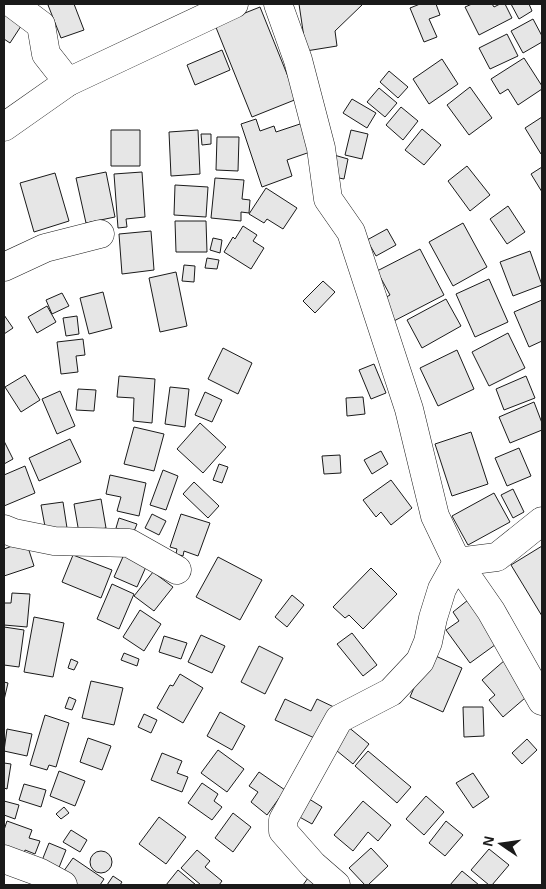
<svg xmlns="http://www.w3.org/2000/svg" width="546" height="889" font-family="Helvetica,sans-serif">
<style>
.building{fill:#e6e6e6;stroke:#1a1a1a}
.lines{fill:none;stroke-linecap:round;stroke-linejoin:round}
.minor-casing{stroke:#1a1a1a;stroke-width:29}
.trunk-casing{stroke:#1a1a1a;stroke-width:29}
.minor{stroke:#fff;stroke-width:28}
.trunk{stroke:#fff;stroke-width:28}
</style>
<rect width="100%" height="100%" fill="#fff"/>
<path class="building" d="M51 4H74L84 30 61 38 48 5Z
M299 4H363L335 31 337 46 306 51Z
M420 4H436L440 15 429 19 437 37 424 42 410 8Z
M472 4H492L494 7 500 4H505L512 18 479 35 465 7Z
M511 4H529L532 11 519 19Z
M260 7 297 99 252 117 215 25Z
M4 10 23 23 10 43 4 39Z
M533 19 542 36V42L523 53 511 31Z
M507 34 518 56 490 69 479 48Z
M222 50 230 70 195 85 187 65Z
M524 58 542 86V89L518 105 508 89 500 94 491 79Z
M442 59 458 84 429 104 413 79Z
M389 71 408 87 398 98 380 82Z
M470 87 492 118 469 135 447 105Z
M379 88 397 103 385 117 367 102Z
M352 99 376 113 367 128 343 113Z
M401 107 418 121 403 140 386 125Z
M542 117V153L541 154 525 128Z
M256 119 260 131 274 126 276 132 303 123 313 151 287 160 292 176 262 187 241 124Z
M422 129 441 145 424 165 405 150Z
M111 130H140V166H111Z
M198 130 200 174 171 176 169 132Z
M351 130 368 134 362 159 345 155Z
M201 134H211V144L202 145Z
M217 137H239L238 171 216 170Z
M334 155 348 159 344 179 329 176Z
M467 166 490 195 470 211 448 181Z
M542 167V192L531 174Z
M106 172 115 217 86 223 76 178Z
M142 172 145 217 126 219 127 227 118 228 114 174Z
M55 173 69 221 34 232 20 183Z
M215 178 244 180 242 199 250 200 249 213 241 212V221L211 218Z
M175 185 208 187 206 217 174 215Z
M266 188 297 208 283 229 267 219 264 223 249 214Z
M508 206 525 232 507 244 490 219Z
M175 221H206L207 252H176Z
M463 223 487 267 453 286 429 242Z
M243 226 257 235 253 241 264 248 251 269 224 252 233 237 235 239Z
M387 229 396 245 376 256 367 240Z
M151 231 154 270 122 274 119 234Z
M213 238 222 240 220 253 210 250Z
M420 249 444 295 390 323 379 301 390 295 377 271Z
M530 251 542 285 513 296 500 262Z
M207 258 219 260 217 269 205 268Z
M184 265 195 266 194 282 182 281Z
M176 272 187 326 160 332 149 278Z
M489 279 508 322 475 337 456 294Z
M323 281 335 292 315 313 303 301Z
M103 292 112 328 89 334 80 298Z
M62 293 69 306 52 314 46 300Z
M446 299 461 326 422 348 407 320Z
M542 300V341L529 347 514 312Z
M47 306 56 322 37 333 28 317Z
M4 315 13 328 4 334Z
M77 316 79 334 66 336 63 318Z
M508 333 525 368 489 386 472 352Z
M83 339 85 355 76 356 78 372 61 374 57 342Z
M223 348 252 363 238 394 208 379Z
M457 350 474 389 438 406 420 368Z
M374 364 386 393 371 399 359 370Z
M25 375 40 400 21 412 5 387Z
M119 376 155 379 152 423 133 421 134 398 117 397Z
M526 376 535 398 504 410 496 389Z
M170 387 189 389 185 427 165 424Z
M78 389 96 390 94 411 76 410Z
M60 391 75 426 57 434 42 399Z
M205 392 222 400 212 422 195 415Z
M363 397 365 414 347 416 346 398Z
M534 402 542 423V430L510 443 499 417Z
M200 423 226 447 203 473 177 449Z
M134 427 164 434 154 471 124 464Z
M471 432 488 484 452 496 435 444Z
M70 439 81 462 39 481 29 458Z
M4 441 13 459 4 464Z
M519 448 531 476 507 486 495 458Z
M381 451 388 464 372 474 364 460Z
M340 455 341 473 324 474 322 456Z
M219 464 228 467 222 483 213 480Z
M25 466 35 493 4 506V475Z
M163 470 178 476 166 510 150 505Z
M110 475 146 483 139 516 117 511 121 497 106 494Z
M391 480 412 508 391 525 381 512 376 517 363 500Z
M194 482 219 506 208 518 183 494Z
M513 489 524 512 513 518 501 495Z
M494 493 510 522 468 545 452 516Z
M101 499 106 528 79 533 74 504Z
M63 502 67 528 46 532 41 505Z
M152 514 166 521 159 535 145 528Z
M181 514 210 523 198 556 184 551 183 556 176 554 177 549 170 547Z
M119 518 137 524 133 534 116 528Z
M26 541 34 566 4 576V549Z
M542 546V616L511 565Z
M126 550 149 560 137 587 114 577Z
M73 555 112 570 101 598 62 582Z
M218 557 262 580 240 620 196 597Z
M371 568 397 594 363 629 349 615 345 618 333 607Z
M153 572 173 587 154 611 134 596Z
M112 584 134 594 119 629 97 619Z
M12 593 30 594 27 627 4 625V603H11Z
M292 595 304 605 287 627 275 617Z
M468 600 499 642 470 663 446 630 459 621 453 612Z
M140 610 161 624 144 651 123 637Z
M34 617 64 623 53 677 24 672Z
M4 627 24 630 19 667 4 665Z
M352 633 377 665 363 676 337 644Z
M201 635 225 646 212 673 188 662Z
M164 636 187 643 181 659 159 652Z
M259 646 283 658 265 694 241 682Z
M124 653 139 659 137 666 121 660Z
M429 653 462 668 443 712 410 697Z
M71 659 78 662 74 670 68 668Z
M505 660 532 692 503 717 489 700 495 695 482 680Z
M180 674 203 688 183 723 157 708 170 685 173 686Z
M91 681 123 688 114 725 82 718Z
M4 682 8 683 4 700Z
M69 697 76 700 72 710 65 708Z
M285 699 311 711 317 699 336 708 321 741 275 720Z
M463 707H483L484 736 464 737Z
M220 712 245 726 232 750 207 736Z
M144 714 157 720 151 733 138 727Z
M45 715 69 723 56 767 49 765 47 770 30 765Z
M347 726 369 744 353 764 331 746Z
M7 729 32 734 27 756 4 751Z
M88 738 111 746 102 770 80 762Z
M527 739 537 750 522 764 512 753Z
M218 750 244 769 227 792 201 773Z
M368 751 411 787 397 803 355 766Z
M162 753 182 761 177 773 188 777 182 792 151 780Z
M4 763 11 764 7 789 4 788Z
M59 771 85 781 75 806 50 796Z
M259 772 285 790 267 815 251 802 258 792 249 786Z
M473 773 489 797 473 808 456 783Z
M202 783 218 794 214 801 222 807 212 820 188 803Z
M24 784 46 790 41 807 19 800Z
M426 796 444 812 424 835 406 819Z
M306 797 322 807 312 824 296 815Z
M4 801 19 805 15 819 4 815Z
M363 801 391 825 378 841 368 832 353 851 334 835Z
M64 807 69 813 61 819 56 814Z
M233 813 251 827 233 852 215 838Z
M159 817 186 837 166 864 139 844Z
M7 821 32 830 29 838 40 841 35 854 25 850 23 858 4 852V830Z
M446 821 463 835 445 856 429 843Z
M71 830 87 840 80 852 63 842Z
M49 843 66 850 58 870 41 863Z
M371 848 388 866 368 885H365L349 868Z
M489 849 509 865 492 885H489L471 870Z
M197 850 210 861 205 867 222 881 219 885H201L181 868Z
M90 862a11 11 0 1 1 22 0a11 11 0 1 1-22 0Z
M73 858 104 879 100 885H76L61 875Z
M178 870 196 885H166Z
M462 871 479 885H450Z
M113 876 122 882 120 885H107Z
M308 878 317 885H303Z"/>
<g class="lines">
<defs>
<path id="minor" d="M13 4 41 25 46 54 68 82
M278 4 298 60 321 148 328 199 351 232 409 409 435 516 457 562 491 611 542 701
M4 267 45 248 100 234
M4 529 14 533 54 541 129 543 177 570
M4 859 39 872 63 885
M336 885 313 865 283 831V820L339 719 391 692 420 661 428 642 433 618 442 589 457 562 497 557 542 521"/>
<path id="trunk" d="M4 127 68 82 234 4"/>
</defs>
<use href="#minor" class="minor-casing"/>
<use href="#trunk" class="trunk-casing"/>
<use href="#minor" class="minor"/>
<use href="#trunk" class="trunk"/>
</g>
<rect width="546" height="889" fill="none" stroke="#1a1a1a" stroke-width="10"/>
<g transform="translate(501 844) rotate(283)" stroke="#ffffff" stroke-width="4" paint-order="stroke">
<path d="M0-4L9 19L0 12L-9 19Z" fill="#1a1a1a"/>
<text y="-8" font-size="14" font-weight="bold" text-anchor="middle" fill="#1a1a1a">N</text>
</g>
</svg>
